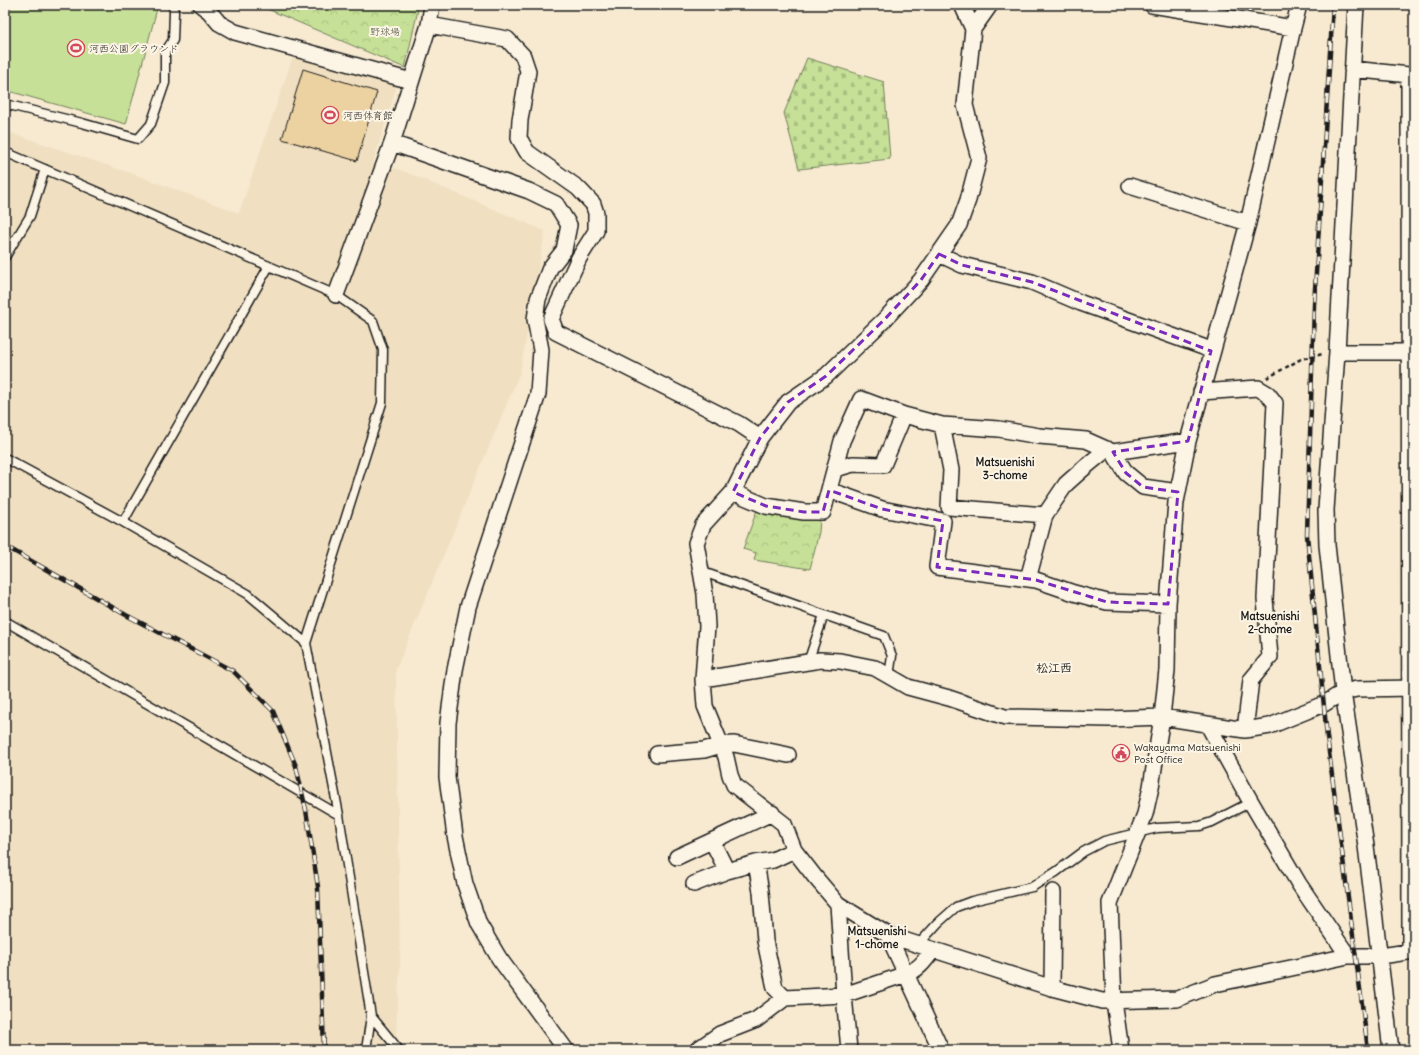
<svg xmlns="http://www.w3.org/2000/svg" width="1419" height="1055" font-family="Delius,'Klee One',sans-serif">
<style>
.built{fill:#f0dfc0}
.forest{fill:url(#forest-crowns);stroke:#717e5a}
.cemetery{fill:url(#cemetery-stones);stroke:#717e5a}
.pitch{fill:#c6e097;stroke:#717e5a}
.building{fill:#ecd2a1;stroke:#1c1c1c}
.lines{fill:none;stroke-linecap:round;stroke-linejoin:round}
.lane-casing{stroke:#1c1c1c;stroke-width:11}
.street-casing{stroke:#1c1c1c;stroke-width:18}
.path{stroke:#1c1c1c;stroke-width:2.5;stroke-dasharray:4 3;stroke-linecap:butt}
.lane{stroke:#fcf5e5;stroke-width:8}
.street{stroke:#fcf5e5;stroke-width:15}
.rail-casing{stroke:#1c1c1c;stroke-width:4.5}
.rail{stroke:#fcf5e5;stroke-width:3;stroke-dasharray:9;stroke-linecap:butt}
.marked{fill:none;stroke:#7b2cbf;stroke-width:3;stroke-dasharray:8 5;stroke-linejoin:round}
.labels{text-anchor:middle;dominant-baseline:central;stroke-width:4;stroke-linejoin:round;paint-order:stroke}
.park-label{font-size:10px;fill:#4f5741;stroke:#fcf5e5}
.poi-label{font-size:10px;fill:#1c1c1c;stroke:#fcf5e5;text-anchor:start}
.neighbourhood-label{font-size:11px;font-weight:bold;fill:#1c1c1c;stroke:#fcf5e5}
.quarter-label{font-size:12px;font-weight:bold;fill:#1c1c1c;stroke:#fcf5e5}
</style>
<defs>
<pattern id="forest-crowns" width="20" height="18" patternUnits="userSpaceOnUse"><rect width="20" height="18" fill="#c6e097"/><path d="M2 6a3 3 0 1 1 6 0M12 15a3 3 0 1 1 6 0" fill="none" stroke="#aac082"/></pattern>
<pattern id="cemetery-stones" width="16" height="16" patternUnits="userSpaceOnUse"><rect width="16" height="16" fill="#c6e097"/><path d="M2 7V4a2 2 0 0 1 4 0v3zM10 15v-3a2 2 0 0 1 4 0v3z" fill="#aac082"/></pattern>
</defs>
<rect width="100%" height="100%" fill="#f7ead1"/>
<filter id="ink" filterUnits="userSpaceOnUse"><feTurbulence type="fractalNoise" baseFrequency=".025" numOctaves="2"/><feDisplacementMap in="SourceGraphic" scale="8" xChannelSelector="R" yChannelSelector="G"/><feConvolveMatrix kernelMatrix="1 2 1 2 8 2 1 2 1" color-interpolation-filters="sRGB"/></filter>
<g filter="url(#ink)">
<path class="built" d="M294 54 397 85 372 166 398 169 545 231 520 372 396 669 400 964 395 1050H5V131L133 174 239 213Z"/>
<path class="forest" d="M258 5H419L405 68Z
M758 507 820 519 819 532 810 569 754 560 756 553 743 549Z"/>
<path class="cemetery" d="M807 58 884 82 890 159 799 169 784 113Z"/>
<path class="pitch" d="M5 5H158L126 124 5 90Z"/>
<path class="building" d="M303 69 377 92 357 161 282 139Z"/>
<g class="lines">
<defs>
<path id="lane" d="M5 104 82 123 138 139 151 124 165 83V52L173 40 174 12 173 5
M5 152 336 295 373 321 383 350 382 403 306 643 339 815 371 1016 366 1050
M5 257 30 216 45 169
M5 458 123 522 248 594 306 643
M123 522 269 266
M700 571 884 636 892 656 889 676
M5 621 339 815
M808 662 824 615
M918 945 938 923 956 907 972 901 1032 887 1056 872 1083 852 1104 841 1157 828 1200 826 1212 822 1251 802
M371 1016 399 1050"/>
<path id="street" d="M201 5 209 11 219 23 235 32 411 81
M962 5 973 29
M990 5 973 29 965 105 979 158 968 200 959 225 921 280 884 320 826 376 788 402 760 438 733 492 703 525 696 543 705 594 707 626 703 679 705 706 726 757 730 775 734 785 784 824 794 850 815 877 838 904 888 935 1052 988 1102 1001 1177 999 1215 984 1348 956H1381L1414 951
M1152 5 1293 28
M1356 5 1337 352 1326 510 1327 545 1343 692 1366 846 1391 1050
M429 25 507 39 523 56 528 71 520 120 519 138 527 152 578 188 593 204 596 213V231L579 258 551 319 556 332 739 424 760 438
M1352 69 1409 75 1410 950
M392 143 529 191 556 204 569 225 564 250 550 268 538 299 535 319 541 350 538 394 468 607 455 670 448 723 447 777 455 836 465 884 479 924 499 958 566 1050
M1130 186 1248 223
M939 254 962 265 1032 282 1081 303 1203 347 1211 351
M336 295 392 143 429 25 432 5
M1337 352H1414
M1201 392 1258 388 1268 394 1275 403 1265 599 1270 657 1251 680 1245 730
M942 425 951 470 949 507 1045 515
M1113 452 1126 473 1143 487 1178 492
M835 469 853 464 883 465 904 415
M829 490 882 509 943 521 937 567 1036 580 1074 593 1107 602 1168 604
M733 492 766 506 804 512H823L842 441 861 399 904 415 942 425 999 429 1039 436 1086 440 1113 452 1188 441
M1028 579 1045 515 1066 484 1084 468 1107 449
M703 679 820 660 840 661 875 668 908 687 949 698 1005 717 1109 719 1162 717 1245 730 1270 726 1324 704 1343 692 1357 689 1414 688
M1208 725 1251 802 1299 884 1348 956
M657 754 704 750 721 745 734 744 788 755
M712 841 727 871
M677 857 772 813
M756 863 761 892 765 941 775 988 785 998
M694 884 727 871 756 863 773 860 794 850
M838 904 844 995 849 1050
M888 935 941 1050
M1052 988 1053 892
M697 1050 720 1034 756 1020 785 998 844 995 906 974C919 970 925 960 933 950
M1121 1050 1114 1001 1110 903 1145 814 1151 787 1162 717 1167 670 1168 604 1176 502 1188 441 1248 223 1293 28 1299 5"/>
</defs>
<use href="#lane" class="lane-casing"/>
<use href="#street" class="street-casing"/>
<path class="path" d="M1267 378 1301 359 1323 354"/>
<use href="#lane" class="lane"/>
<use href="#street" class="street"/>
<defs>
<path id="rail" d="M1333 5 1314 305 1307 535 1327 737 1368 1050
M5 546 126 615 233 671 273 711 296 766 306 810 318 887 324 1050"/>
</defs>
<use href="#rail" class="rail-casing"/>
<use href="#rail" class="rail"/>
</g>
</g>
<path class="marked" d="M939 254 962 265 1032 282 1211 351 1188 441 1113 452 1126 473 1143 487 1178 492 1168 604 1107 602 1036 580 937 567 943 521 882 509 829 490 823 512H804L766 506 733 492 760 438 788 402 826 376 884 320 921 280Z"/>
<defs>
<symbol id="stadium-ring" viewBox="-11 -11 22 22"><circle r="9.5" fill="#fcf5e5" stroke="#d1495b" stroke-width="1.5"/><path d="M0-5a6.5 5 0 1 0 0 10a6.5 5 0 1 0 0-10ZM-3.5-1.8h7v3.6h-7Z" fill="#d1495b"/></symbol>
<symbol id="civic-ring" viewBox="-11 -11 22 22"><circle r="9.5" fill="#fcf5e5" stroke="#d1495b" stroke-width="1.5"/><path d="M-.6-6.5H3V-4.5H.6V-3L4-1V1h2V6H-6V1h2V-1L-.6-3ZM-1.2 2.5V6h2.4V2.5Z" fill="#d1495b"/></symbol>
</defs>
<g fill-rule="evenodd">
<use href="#stadium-ring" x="66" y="38" width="20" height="20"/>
<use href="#stadium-ring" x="320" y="105" width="20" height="20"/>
<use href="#civic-ring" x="1111" y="743" width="20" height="20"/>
</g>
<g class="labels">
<g class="park-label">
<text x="385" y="31">野球場</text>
</g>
<g class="poi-label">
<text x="89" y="48">河西公園グラウンド</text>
<text x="343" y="115">河西体育館</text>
<text x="1134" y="747">Wakayama Matsuenishi<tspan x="1134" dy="12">Post Office</tspan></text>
</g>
<g class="neighbourhood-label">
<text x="1005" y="462">Matsuenishi<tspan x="1005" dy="13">3-chome</tspan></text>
<text x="1270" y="616">Matsuenishi<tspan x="1270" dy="13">2-chome</tspan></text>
<text x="877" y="931">Matsuenishi<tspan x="877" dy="13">1-chome</tspan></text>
</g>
<g class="quarter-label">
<text x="1054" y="667">松江西</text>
</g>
</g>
<rect width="1419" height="1055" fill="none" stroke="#fcf5e5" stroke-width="20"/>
<rect x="10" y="10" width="1399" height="1035" fill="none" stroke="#1c1c1c" stroke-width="1.5" filter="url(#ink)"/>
</svg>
